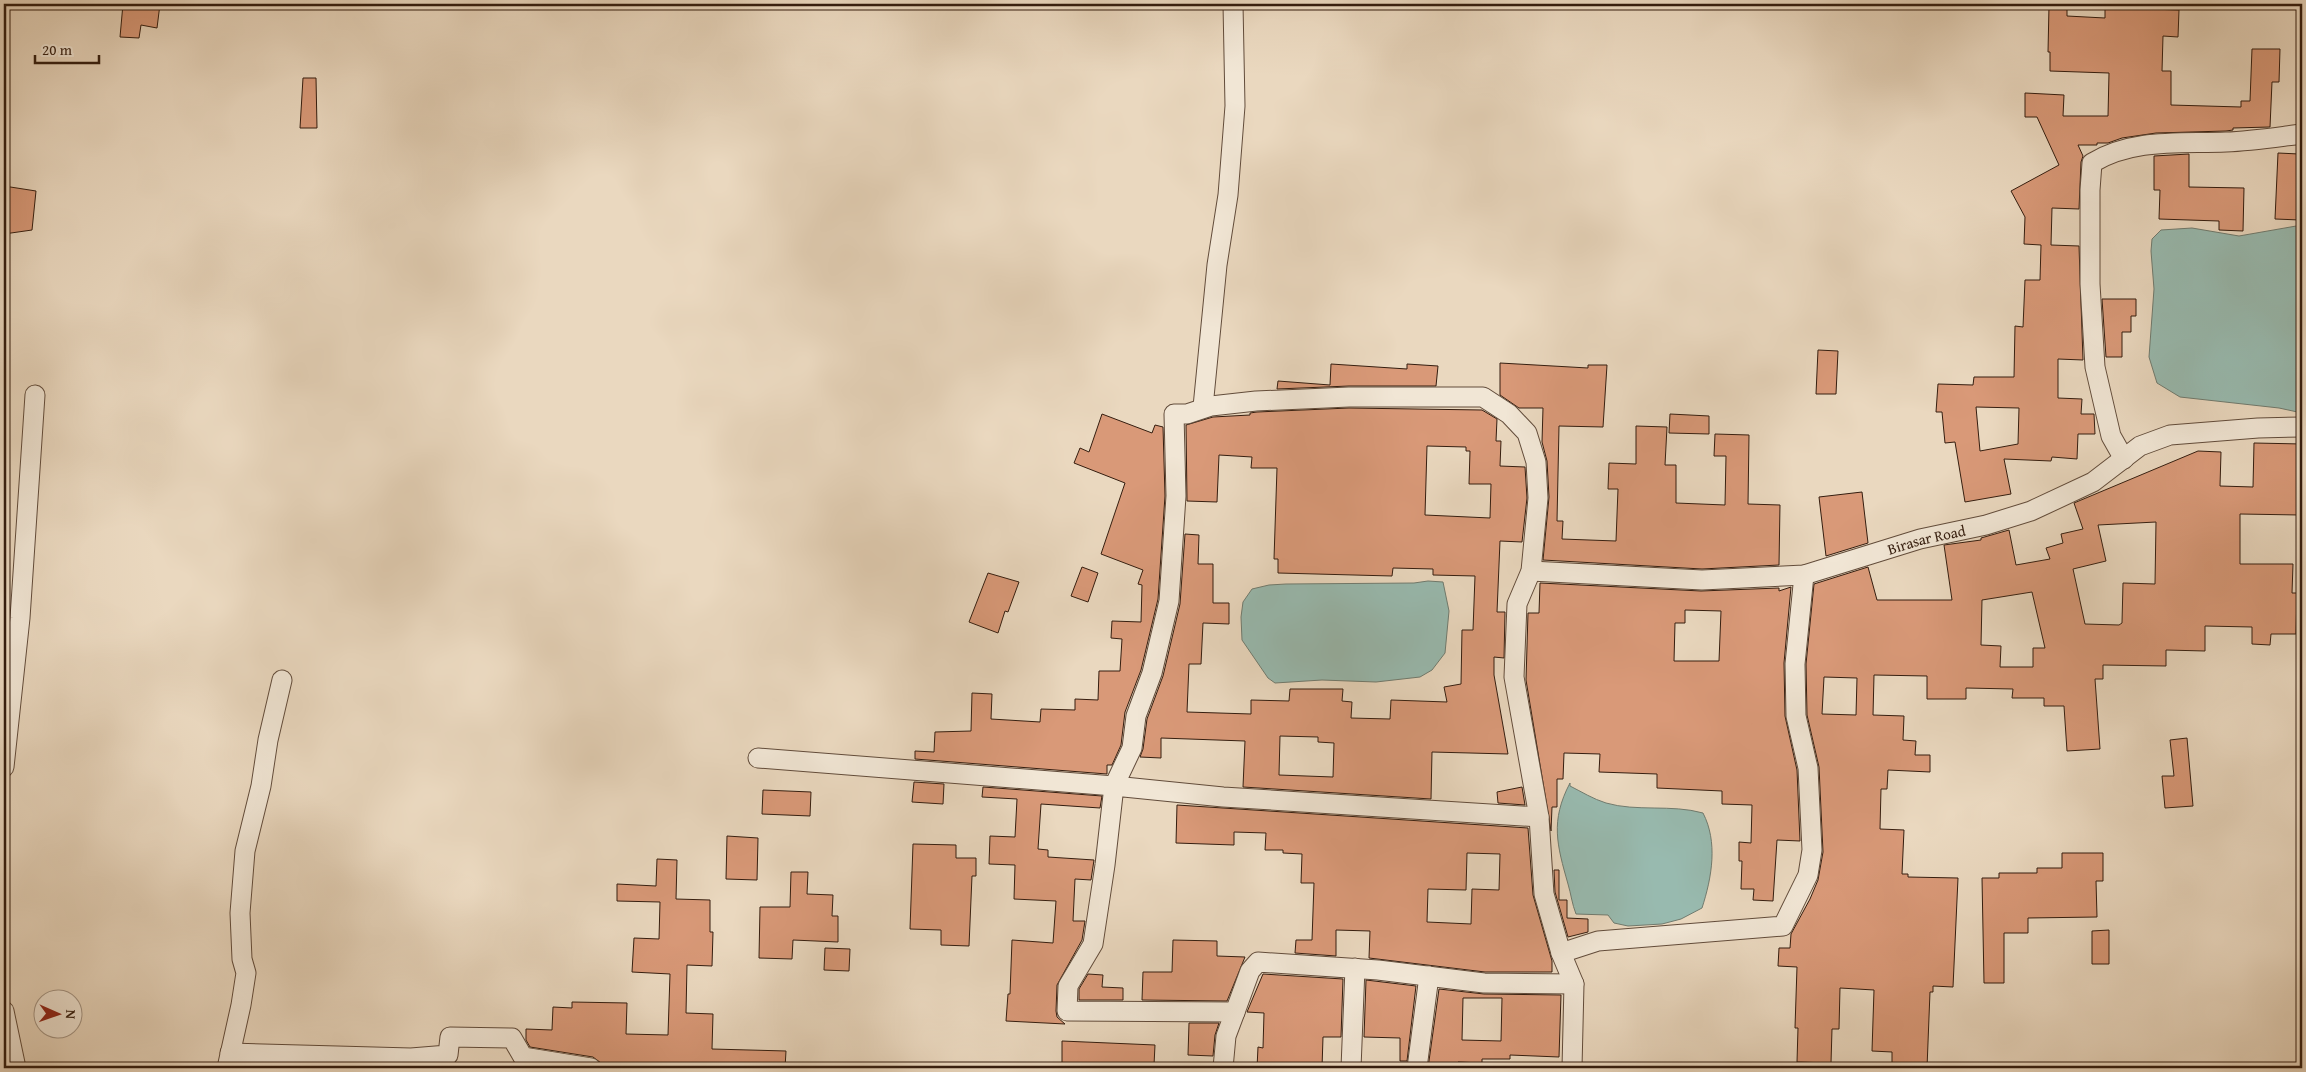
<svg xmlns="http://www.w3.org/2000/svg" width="2306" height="1072" font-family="'Gentium Book Plus',serif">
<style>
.water{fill:#98baaf;stroke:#707b6f}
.building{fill:#d99978;stroke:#341d0f;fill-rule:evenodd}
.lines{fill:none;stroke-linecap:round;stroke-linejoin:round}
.minor-casing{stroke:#624c3b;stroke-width:21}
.minor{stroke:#f1e6d5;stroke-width:19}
.labels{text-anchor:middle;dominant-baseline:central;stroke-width:4;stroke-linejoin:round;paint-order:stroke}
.street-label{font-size:15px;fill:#341d0f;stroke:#f1e6d5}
</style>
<rect width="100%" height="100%" fill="#ead8bf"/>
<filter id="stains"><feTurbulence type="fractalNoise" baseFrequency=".004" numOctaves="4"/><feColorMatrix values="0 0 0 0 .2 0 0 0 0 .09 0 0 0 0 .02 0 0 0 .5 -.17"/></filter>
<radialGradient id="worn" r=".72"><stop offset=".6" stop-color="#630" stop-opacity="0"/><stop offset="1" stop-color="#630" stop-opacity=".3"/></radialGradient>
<path class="water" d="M2302 225V413L2279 408 2180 397 2157 383 2149 357 2154 289 2151 251 2152 239 2161 230 2192 228 2239 236Z
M1428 581 1443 582 1449 611 1445 653 1432 670 1420 677 1376 682 1322 680 1275 683 1268 678 1242 640 1241 617 1243 602 1252 589 1269 585 1286 584 1414 583Z
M1570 783V786C1582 792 1593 799 1606 803 1637 812 1671 804 1703 813 1718 842 1712 877 1702 908L1681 919 1662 924 1628 926 1614 923 1608 915 1576 914C1572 904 1571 894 1568 884 1557 845 1550 821 1570 783Z"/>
<path class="building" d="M123 4H160L157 28 141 25 139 38 120 37Z
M2105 4H2121V8L2179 10 2178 37 2163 36 2162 71H2171V105L2241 107V101H2250L2252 49H2280L2279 82H2272L2270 127 2233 128V130L2226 131 2156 133 2122 138 2108 143H2097V145H2078L2083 156 2081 162 2079 209 2052 208 2051 245 2079 246 2083 360 2058 359V398L2082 399 2081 414H2094L2095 434H2078L2077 459 2052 457 2051 461 2004 459 2011 494 1965 502 1955 442 1945 443 1942 412H1936L1938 384 1973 385 1974 377H2014L2015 326 2023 327 2025 280H2040L2041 245 2024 244 2025 217 2011 191 2059 165 2037 117H2025V93L2064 95 2063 116H2108L2109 73 2050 71V52H2048L2049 6H2067V16L2105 18ZM1976 407 2019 408 2018 444 1980 451Z
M303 78H316L317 128H300Z
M2278 153 2299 154 2300 220 2275 219Z
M2189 154V187L2244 188 2243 231 2219 230V221L2159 219 2160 190H2154V156Z
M4 186 36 191 32 230 4 234Z
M2102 299H2136V316H2131V332H2122V357H2106Z
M1818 350 1838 351 1836 394H1816Z
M1500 363 1588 368V365H1607L1603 427 1559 426 1557 521H1563L1562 539 1616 541 1618 489H1608L1609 463 1636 464V426L1667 427 1665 465H1676V503L1725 505 1726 456H1714L1715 434 1749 435 1748 504 1780 505 1779 565 1702 569 1543 560 1549 497 1547 461 1542 442 1543 408H1519L1500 395Z
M1331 364 1407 369V364L1438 366 1436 386H1349L1277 389 1278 381 1330 385Z
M1349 408 1482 410 1497 419 1496 441H1501L1500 466 1525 467 1527 498 1522 542 1500 541 1497 612H1505L1504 658 1494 657V675L1508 754 1432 752 1431 799 1243 787 1245 741 1161 738V758L1140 757 1143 749 1147 719 1163 676 1180 604 1185 534 1199 535 1198 564H1213V603H1229V624L1203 623 1201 664H1189L1187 712 1251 714V700L1289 701 1290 689H1343L1342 701 1352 702 1351 718 1390 719 1391 700 1447 702 1444 687 1461 684 1462 630H1473L1475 576 1433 575V569L1393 568 1392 576 1278 573V559H1274L1277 468H1251L1252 457 1219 455 1217 502 1187 501 1186 425 1213 417 1250 415V413L1257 412ZM1427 446 1466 447V451H1470L1469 484H1491L1490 518 1425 515ZM1280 736 1318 737V742L1334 743 1333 777 1279 775Z
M1102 414 1152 433 1155 425 1163 427 1165 496 1158 599 1141 670 1125 712 1121 745 1112 765H1107V774L915 759V751L934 752 935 732 971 731 972 693 992 694 991 719 1040 722 1041 709 1075 710V699L1098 700 1099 671H1120L1122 639 1111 638 1112 621 1141 622 1142 585 1138 584 1143 570 1101 554 1125 483 1074 463 1080 448 1089 452Z
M1670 414 1709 416V434L1669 433Z
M2254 443 2302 444 2300 515 2240 514V564H2293L2292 593H2297L2296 634H2271L2270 645 2252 644V627L2205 626V651L2166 650V666L2103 665V679H2095L2100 749 2067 751 2064 706H2044V698H2012L2013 689 1966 688V699H1927V676L1874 675 1873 715 1904 716 1903 740 1916 741 1915 755H1930V772L1888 770 1887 789H1881L1880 829 1904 830 1902 874H1908V877L1958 878 1953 987 1933 986V992H1930L1927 1068H1892V1052L1872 1051 1874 990 1840 988 1839 1029H1832L1831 1063 1797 1062 1798 1028H1795L1797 967 1778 966 1779 948H1790L1791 934 1810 899 1818 880 1823 852 1819 767 1807 715 1806 664 1814 584 1868 567 1877 600H1952L1944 545 1981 540V538L2009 530 2016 565 2050 559 2046 548 2063 543 2061 534 2083 529 2074 503 2198 451 2221 452 2220 486 2253 487ZM2156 522 2155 584 2123 583 2122 623 2119 625 2085 624 2073 569 2106 561 2098 525ZM2032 592 2045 648H2033V667H2000L2001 646 1981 645 1982 600ZM1824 677 1857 678 1856 715 1822 714Z
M1862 492 1868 543 1826 556 1819 497Z
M1082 567 1098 573 1088 602 1071 596Z
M988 573 1019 582 1008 612 1005 611 998 633 969 622Z
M1540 583 1701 591 1779 588V591L1791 587 1784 663 1785 716 1797 770 1800 841 1777 840 1773 901 1753 900 1754 889H1741L1742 861H1739V842L1751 843 1752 805 1722 804V791L1657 788V774L1599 772 1600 754 1564 753 1563 779H1557V807H1552L1551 831 1526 680 1528 613H1539ZM1685 610 1721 611 1719 661H1674L1675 623H1685Z
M2187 738 2193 806 2165 808 2162 776H2174L2170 740Z
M914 782 944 784 943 804 912 802Z
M983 787 1102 796 1100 808 1041 804 1038 849 1048 850V857L1094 860 1091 880 1075 879 1073 921H1085L1082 940 1057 985 1056 1011 1057 1017 1065 1024 1006 1021 1008 994H1010L1012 940 1053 943 1056 901 1014 899 1015 865 989 864 990 836 1015 837 1017 799 982 797Z
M1522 787 1525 805 1498 803 1497 792Z
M763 790 811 792 810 816 762 814Z
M1177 805 1528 828 1533 895 1552 961V972H1485L1369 958 1370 931 1336 930V956L1295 953 1296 940H1312L1314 883H1301L1302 854 1283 853V850H1265L1266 833 1234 832V845L1176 843ZM1467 853 1500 854 1499 890 1472 889 1471 924 1427 922 1428 889 1466 890Z
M727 836 758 838 757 880 726 879Z
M913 844 956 845V858H976V876H972L969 946 941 945V930L910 929Z
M2062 853H2103V881H2096L2097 917 2028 918V933H2004V983H1984L1982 878H1999V873H2037V868H2062Z
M657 859 677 860 676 899 710 900V932H713L712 966 687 965 686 1013 713 1014 712 1049 786 1051 785 1068H621V1063H601L593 1057 530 1047 526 1040V1029L552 1030 553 1007 572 1008V1002L627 1003 626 1034 668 1035 670 974 632 972 634 938 659 939 660 902 617 901V884L656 886Z
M1554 870H1559V900H1567V918L1588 919V932L1568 937 1555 892Z
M791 872H808L807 894 833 895 832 916H838V942L793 940 792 959 759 958 760 907H790Z
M2109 930V964H2092V931Z
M1173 940 1217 941V956L1245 957 1227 1001 1142 1000 1143 972H1172Z
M825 948 850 949 849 971 824 970Z
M1088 974 1103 975 1102 987 1123 988V1000H1079V989Z
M1263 974 1343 979 1341 1037H1323L1322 1068H1257L1258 1047 1263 1048 1264 1013 1247 1012Z
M1366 980 1416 986 1407 1061H1400V1038L1364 1037Z
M1439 989 1484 994 1561 995 1559 1057 1510 1055V1059H1482V1063L1458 1062V1068H1428ZM1463 998H1502L1501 1041 1462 1040Z
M1189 1023H1219L1215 1035 1213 1056 1188 1055Z
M1062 1041 1155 1045 1154 1065 1062 1064Z"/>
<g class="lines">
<defs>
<g id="minor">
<path d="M1203 407 1217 265 1228 195 1235 106 1233 4"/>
<path d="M2124 459 2111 436 2095 367 2090 284V190L2092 163C2133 138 2181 144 2226 142 2252 141 2277 137 2302 134"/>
<path id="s1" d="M1531 571 1702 580 1804 575 1920 539 1986 525 2031 511 2093 482 2140 446 2170 435 2258 428 2302 427"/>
<path d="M758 758 1114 786 1132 748 1136 716 1152 673 1169 601 1176 496 1174 414H1187L1211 406 1256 401 1349 397H1483L1509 414 1527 433 1536 462 1538 498 1531 571 1517 604 1514 677 1539 817 1544 894 1561 953 1574 984 1572 1068"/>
<path d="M4 767 20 618 35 395"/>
<path d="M1539 817 1223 797 1114 786 1105 865 1093 944 1068 986 1067 1011 1235 1012 1250 971 1258 962 1378 970 1484 983 1574 984"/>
<path d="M1561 953 1598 941 1783 926 1808 875 1812 850 1808 768 1796 716 1795 664 1804 575"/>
<path d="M4 1011 16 1068"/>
<path d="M230 1053 411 1058 448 1055 450 1037 512 1038 523 1057 591 1068"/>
<path d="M227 1068 241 1005 246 973 242 959 240 913 245 851 261 786 268 740 282 680"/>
<path d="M1223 1068 1226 1036 1235 1012"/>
<path d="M1351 1068 1355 968"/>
<path d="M1417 1068 1429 976"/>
</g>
</defs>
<use href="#minor" class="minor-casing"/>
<use href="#minor" class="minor"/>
</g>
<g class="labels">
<g class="street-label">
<text stroke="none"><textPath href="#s1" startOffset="401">Birasar Road</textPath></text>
</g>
</g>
<rect width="2306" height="1072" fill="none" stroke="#ead8bf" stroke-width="20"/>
<rect x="5" y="5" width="2296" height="1062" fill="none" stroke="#341d0f" stroke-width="2.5"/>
<rect x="10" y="10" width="2286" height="1052" fill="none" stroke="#341d0f"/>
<g transform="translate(58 1014) rotate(92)"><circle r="24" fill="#f1e6d5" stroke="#a59686"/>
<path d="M0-4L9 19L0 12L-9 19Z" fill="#8f2418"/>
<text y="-8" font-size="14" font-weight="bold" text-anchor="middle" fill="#341d0f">N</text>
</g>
<path d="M35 55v8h64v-8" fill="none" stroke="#341d0f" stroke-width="2.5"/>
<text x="42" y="55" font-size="15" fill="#341d0f" stroke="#f1e6d5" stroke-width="4" paint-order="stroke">20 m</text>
<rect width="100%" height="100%" filter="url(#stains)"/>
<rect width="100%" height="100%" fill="url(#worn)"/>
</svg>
